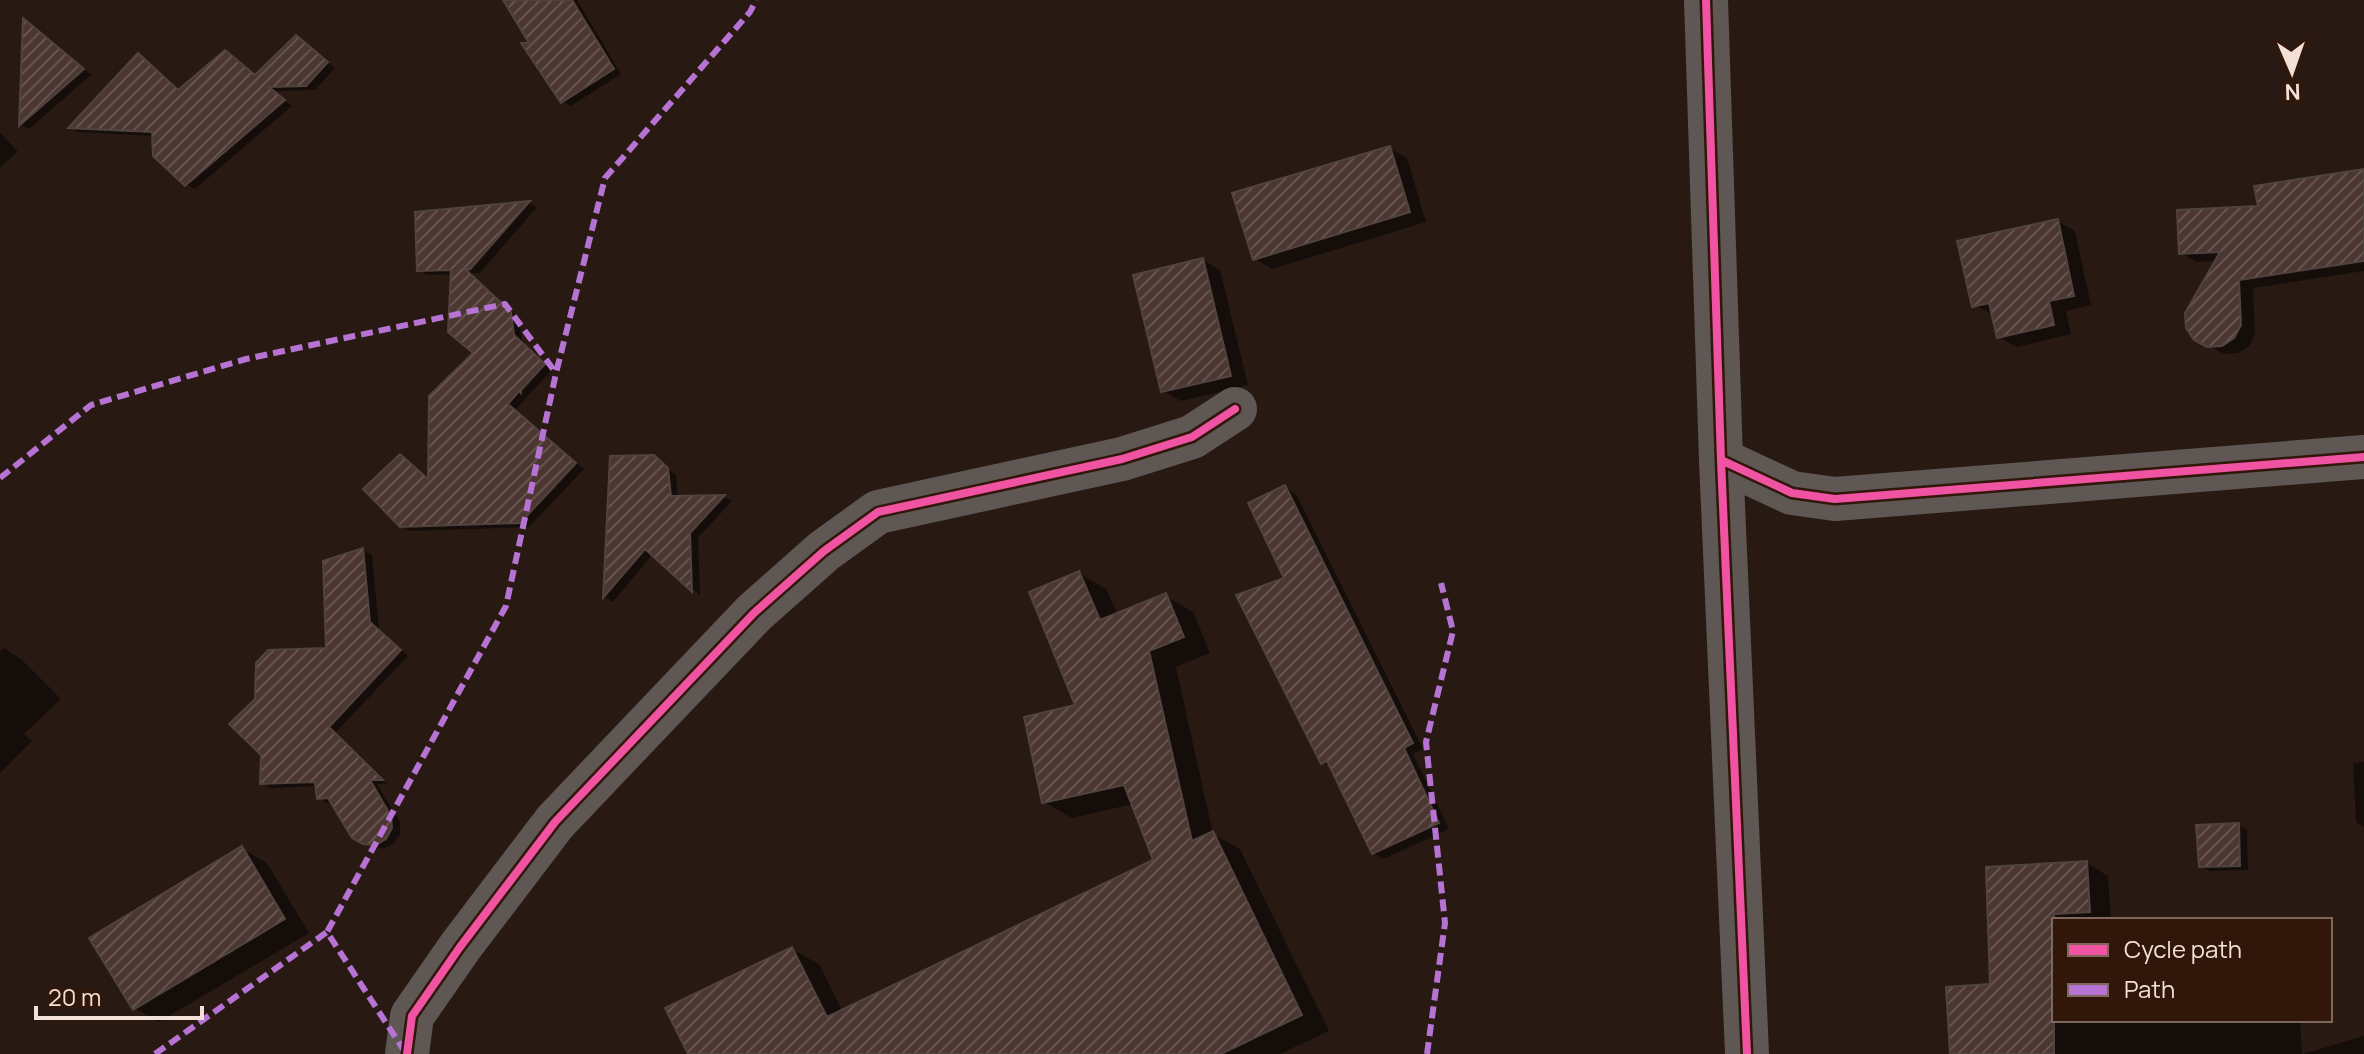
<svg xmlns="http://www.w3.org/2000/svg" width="2364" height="1054" font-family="Manrope,sans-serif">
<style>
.shadow{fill:#0007;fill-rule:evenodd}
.building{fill:url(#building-hatch);stroke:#51433f;stroke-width:2}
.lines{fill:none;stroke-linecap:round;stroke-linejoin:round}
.minor{stroke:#5e5754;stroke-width:44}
.quiet{stroke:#b673d3;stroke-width:6;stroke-dasharray:12 6;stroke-linecap:butt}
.cycleway-casing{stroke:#311709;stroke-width:13}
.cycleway{stroke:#f153a3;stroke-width:8}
</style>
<defs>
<pattern id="building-hatch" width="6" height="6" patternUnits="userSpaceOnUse" patternTransform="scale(2)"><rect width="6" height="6" fill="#4b3631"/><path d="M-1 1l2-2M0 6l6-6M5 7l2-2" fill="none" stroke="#65534e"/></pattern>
</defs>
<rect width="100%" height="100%" fill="#281a12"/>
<path class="shadow" d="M524 0H577L621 74 571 106 562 101 533 45Z
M25 21 91 75 29 129 21 125Z
M296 37 335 68 315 90 274 91 292 106 195 189 186 184 154 136 78 132 71 128 138 56 180 91 226 52 257 76Z
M0 132 18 152 0 167Z
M1389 148 1407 158 1426 222 1272 269 1255 259Z
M2364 171V271L2253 288 2255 334 2249 346 2238 353 2224 354 2196 339 2217 261 2196 262 2181 253 2260 208Z
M529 203 537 207 480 273H470L519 318 522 342 552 370 515 410 584 469 529 527 411 531 401 526 400 457 430 480 476 353 453 274 427 275 419 270 417 214ZM522 206H527L465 278 462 275Z
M2057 221 2075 231 2091 305 2066 311 2071 334 2017 347 1999 337 1994 315 1974 305Z
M1203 260 1220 270 1248 385 1181 401 1163 391Z
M653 457 676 475 678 498 725 497 732 501 698 538 700 595 653 554 613 602 605 597 612 458Z
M1285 487 1296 494 1423 749 1413 754 1449 829 1384 859 1373 853 1333 768 1322 762Z
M363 550 372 555 379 628 408 656 336 732 388 784H377L400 822V834L394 843 385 848H374L354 837 333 802 327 803 319 798 318 786 271 788 262 783 328 650Z
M1079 573 1106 589 1118 615 1165 596 1193 612 1210 653 1176 667 1213 834 1240 849 1329 1031 1280 1054H690L792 949 820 965 842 1011 1156 861 1133 804 1072 818 1044 802 1078 707Z
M4 648 21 659 61 699 24 734 32 741 0 773V652Z
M2364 762V827L2356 822 2353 763Z
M2238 825 2247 830 2248 870 2209 871 2201 866Z
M242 849 267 863 309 933 159 1022 134 1008Z
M2087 863 2108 876 2111 920H2054V1020H2300L2302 1054H1952L1992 986Z
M2364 1036V1054H2303Z"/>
<path class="building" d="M503 0H572L614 69 561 103 521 43H529Z
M23 18 84 69 19 126Z
M296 35 328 62 306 86 269 87 285 100 185 186 153 156 152 132 68 128 138 53 178 90 225 50 255 75Z
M1390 146 1410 212 1253 260 1232 193Z
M2364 169V261L2239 280 2241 325 2234 338 2222 346 2207 347 2194 340 2186 328 2185 313 2220 252 2179 254 2177 210 2258 206 2254 186Z
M530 201 470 269H465L511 312 514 335 545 364 521 390V393L519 391 508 404 576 463 520 523 400 527 363 489 400 454 428 479 429 396 473 353 448 332 451 270 417 271 415 212Z
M2058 219 2074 296 2049 301 2054 325 1997 338 1989 303 1972 307 1957 241Z
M1203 258 1231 376 1161 392 1133 275Z
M654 455 668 468 671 496 725 495 690 533 692 592 645 549 603 598 610 456Z
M1285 485 1413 743 1404 748 1439 823 1372 854 1327 761 1321 764 1236 595 1284 578 1248 503Z
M363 548 370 622 401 650 329 727 383 780H370L391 816 392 828 386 839 375 845 363 844 352 838 328 798 317 799 315 782 260 784 261 755 229 724 255 699 256 663 268 650 326 648 323 561Z
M1079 571 1100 620 1166 593 1184 637 1149 651 1192 841 1213 831 1302 1015 1221 1054H688L665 1008 792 947 827 1017 1153 860 1124 785 1042 803 1024 717 1075 705 1029 592Z
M2239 823 2240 866 2199 867 2196 825Z
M242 846 285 919 133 1010 89 938Z
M2087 861 2090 912 2054 914V1054H1950L1946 987 1990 984 1986 867Z"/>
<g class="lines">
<path class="minor" d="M1706 0 1721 460 1747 1054
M1721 460 1792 493 1835 499 2364 457
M407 1054 412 1016 460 947 555 822 754 613 824 551 878 512 1122 459 1192 437 1235 409"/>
<path class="quiet" d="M0 478 91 405 246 359 505 304 556 373
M405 1052 327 932 506 606 556 373 605 178 750 12 756 0
M155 1054 327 932
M1427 1054 1445 923 1426 742 1453 631 1441 583"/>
<defs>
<path id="cycleway" d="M1706 0 1721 460 1747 1054
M1721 460 1792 493 1835 499 2364 457
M407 1054 412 1016 460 947 555 822 754 613 824 551 878 512 1122 459 1192 437 1235 409"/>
</defs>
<use href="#cycleway" class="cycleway-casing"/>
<use href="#cycleway" class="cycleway"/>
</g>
<rect x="2052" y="918" width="280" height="104" fill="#311709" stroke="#7f675b" stroke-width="2"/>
<rect x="2068" y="944" width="40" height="12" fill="#f153a3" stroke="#7f675b" stroke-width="2"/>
<text x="2124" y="958" font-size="24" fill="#f3e0d7">Cycle path</text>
<rect x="2068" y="984" width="40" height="12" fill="#b673d3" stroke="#7f675b" stroke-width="2"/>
<text x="2124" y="998" font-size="24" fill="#f3e0d7">Path</text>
<g transform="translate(2292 72) rotate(178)" stroke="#311709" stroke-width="6" paint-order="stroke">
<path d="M0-6L14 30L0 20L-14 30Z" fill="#f3e0d7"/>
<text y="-12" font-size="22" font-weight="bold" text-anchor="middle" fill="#f3e0d7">N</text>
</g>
<path d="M36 1006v12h166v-12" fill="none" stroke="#f3e0d7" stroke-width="4"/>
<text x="48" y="1006" font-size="24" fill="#f3e0d7" stroke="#311709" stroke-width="6" paint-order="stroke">20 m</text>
</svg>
